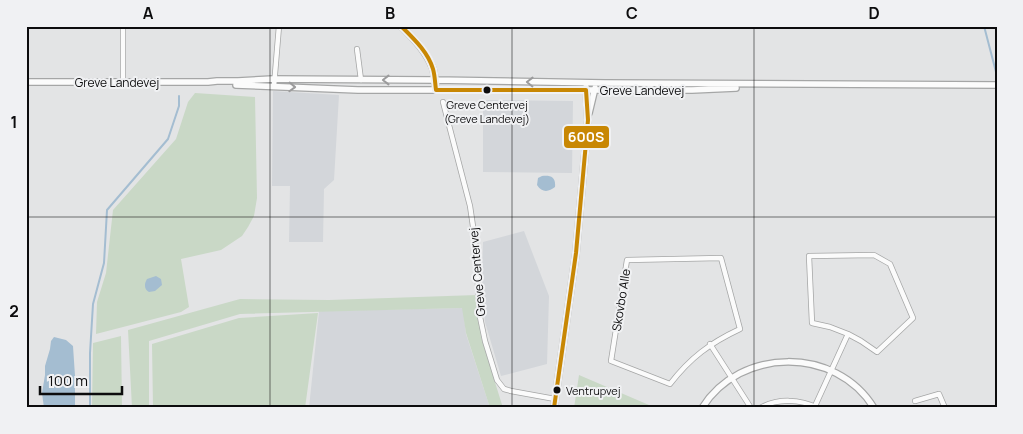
<svg xmlns="http://www.w3.org/2000/svg" width="1023" height="434" font-family="Manrope,sans-serif">
<style>
.built{fill:#d3d6da}
.green{fill:#c9d8c6}
.water{fill:#a4bdd1}
.lines{fill:none;stroke-linecap:round;stroke-linejoin:round}
.stream{stroke:#a4bdd1;stroke-width:2}
.minor-casing{stroke:#a5a6a6;stroke-width:6}
.tertiary-casing{stroke:#a5a6a6;stroke-width:8}
.minor{stroke:#fbfbfb;stroke-width:4.5}
.tertiary{stroke:#fbfbfb;stroke-width:5.5}
.bus-1-casing{stroke:#f0f1f3;stroke-width:8}
.bus-1{stroke:#c88703;stroke-width:4}
.oneway{stroke:#9b9b9c}
.grid{fill:none;stroke:#0c0c0d;stroke-width:1;stroke-opacity:0.55}
.bus-dot{fill:#0c0c0d;stroke:#f0f1f3;stroke-width:2}
.labels{text-anchor:middle;dominant-baseline:central;stroke-width:4;stroke-linejoin:round;paint-order:stroke}
.bus-label{font-size:11px;fill:#0c0c0d;stroke:#f0f1f3}
.street-label{font-size:12px;fill:#0c0c0d;stroke:#f0f1f3}
.line-badge{stroke:#f0f1f3;stroke-width:2}
.badge-label{font-size:14px;text-anchor:middle;font-weight:bold;fill:#fff}
.neatline{fill:none;stroke:#0c0c0d;stroke-width:2}
.grid-label{font-size:16px;text-anchor:middle;font-weight:bold;fill:#0c0c0d}
</style>
<rect width="100%" height="100%" fill="#e3e4e5"/>
<path class="built" d="M273 91 339 95 334 180 324 189 323 242H289L290 186H272Z
M483 100 573 101 572 173 483 172Z
M524 231 549 296 547 364 501 376 485 322 482 276 483 242Z
M463 308 466 334 490 408H309L319 311Z"/>
<path class="green" d="M195 93 255 97 257 198 254 216 248 227 242 236 221 250 181 259 189 307 181 312 96 334 97 302 106 273 113 210 176 139 188 102Z
M477 295 481 337 503 408H490L466 333 462 308 240 314 149 341V408H132L128 330 240 299 329 300Z
M318 313 305 408H153L152 344 239 318Z
M121 336 122 408H92L93 343Z
M579 375 656 408H574Z"/>
<path class="water" d="M542 176C551 175 556 177 555 187 549 192 542 193 537 185L538 178Z
M156 276 161 279 162 285 155 291 149 292C144 289 144 284 147 279Z
M54 337 66 340 73 346 75 376V408H44L42 393 45 375V366L50 349 51 341Z"/>
<g class="lines">
<path class="stream" d="M984 26 996 72
M90 408V353L93 304 104 263 107 210 168 139 179 106V96"/>
<defs>
<path id="minor" d="M357 49 361 80
M123 82V26
M274 86 279 26
M443 102 470 206 475 240 480 317 485 341 497 380 504 389 511 391 555 399
M721 258 740 329C710 343 690 358 670 384L611 361 627 260Z
M710 344 751 408
M915 401 939 394 945 408
M815 406 848 334 861 341 877 352 913 318 890 264 874 255 809 256 812 323 830 327 848 334
M760 408C778 398 800 399 818 408"/>
<path id="tertiary" d="M401 26C414 39 427 52 433 69 435 76 435 83 436 90
M26 82H208L217 81H238L273 79 434 80 605 83 997 85
M236 85 358 90H692L736 88
M589 113 595 88
M554 408 576 253 588 120 586 87
M702 408C740 347 836 346 874 408"/>
</defs>
<use href="#minor" class="minor-casing"/>
<use href="#tertiary" class="tertiary-casing"/>
<use href="#minor" class="minor"/>
<use href="#tertiary" class="tertiary"/>
<defs>
<path id="bus-1" d="M401 26C414 39 428 52 433 69 435 76 435 83 436 90H586L588 120 576 253 554 408"/>
</defs>
<use href="#bus-1" class="bus-1-casing"/>
<use href="#bus-1" class="bus-1"/>
</g>
<defs><path id="oneway-chevron" d="M-2-3.5L2.5 0L-2 3.5" fill="none" stroke-width="1.6" stroke-linecap="round" stroke-linejoin="round" transform="scale(1.25)"/></defs>
<g class="oneway">
<use href="#oneway-chevron" transform="translate(386 80) rotate(180)"/>
<use href="#oneway-chevron" transform="translate(530 82) rotate(-179)"/>
<use href="#oneway-chevron" transform="translate(292 87) rotate(2)"/>
</g>
<path class="grid" d="M270 26V408M512 26V408M754 26V408M26 217H997"/>
<g class="bus-dot">
<circle cx="487" cy="90" r="4.5"/>
<circle cx="557" cy="390" r="4.5"/>
</g>
<g class="labels">
<g class="bus-label">
<text x="487" y="104">Greve Centervej<tspan x="487" dy="14">(Greve Landevej)</tspan></text>
<text x="566" y="390" text-anchor="start">Ventrupvej</text>
</g>
<g class="street-label">
<text x="117" y="82">Greve Landevej</text>
<text x="642" y="90">Greve Landevej</text>
<text transform="translate(477 272) rotate(-95)">Greve Centervej</text>
<text transform="translate(621 300) rotate(-81)">Skovbo Alle</text>
</g>
</g>
<rect class="line-badge" x="563" y="125" width="47" height="24" rx="5" fill="#c88703"/>
<g class="badge-label">
<text x="586" y="142">600S</text>
</g>
<rect width="1023" height="434" fill="none" stroke="#f0f1f3" stroke-width="55"/>
<path d="M40 386v8h82v-8" fill="none" stroke="#0c0c0d" stroke-width="2.5"/>
<text x="48" y="386" font-size="15" fill="#0c0c0d" stroke="#f0f1f3" stroke-width="4" paint-order="stroke">100 m</text>
<rect x="28" y="28" width="968" height="378" class="neatline"/>
<g class="grid-label">
<text x="148" y="19">A</text>
<text x="390" y="19">B</text>
<text x="632" y="19">C</text>
<text x="874" y="19">D</text>
<text x="14" y="128">1</text>
<text x="14" y="317">2</text>
</g>
</svg>
